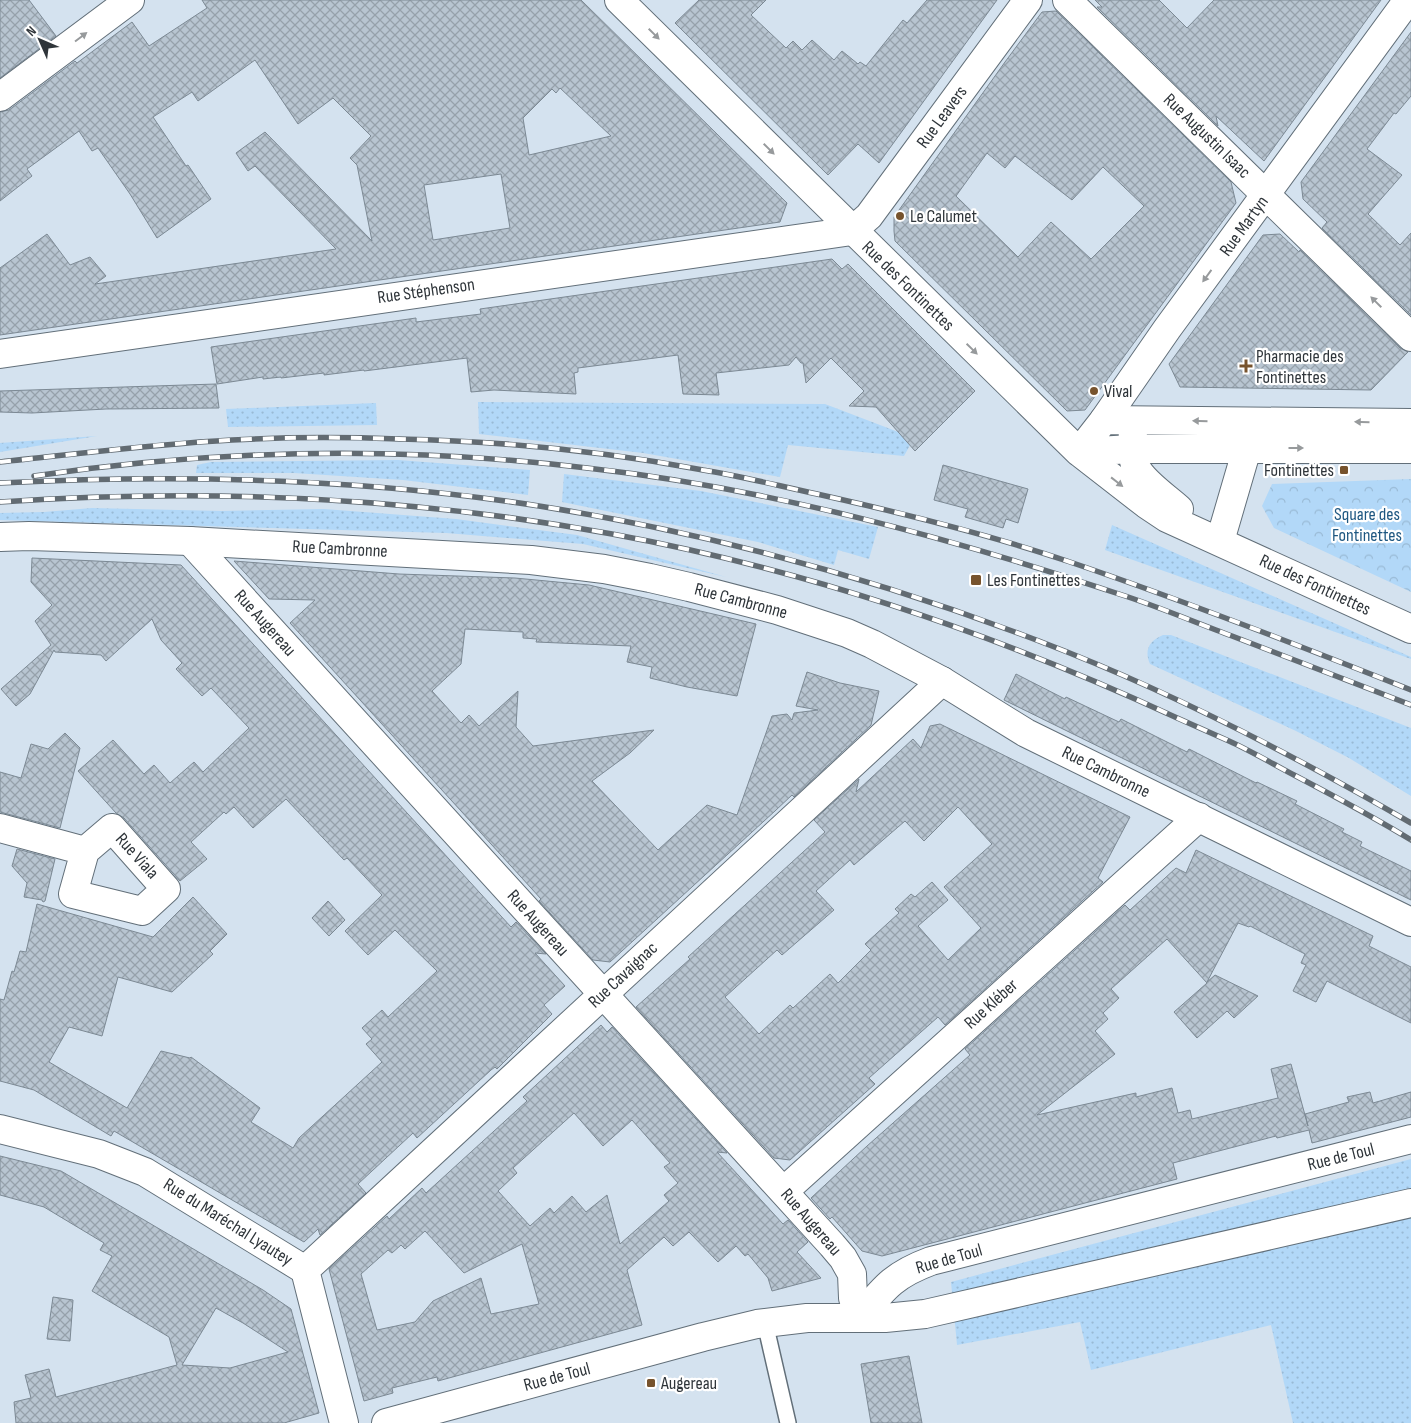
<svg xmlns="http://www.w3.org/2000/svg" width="1411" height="1423" font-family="'Sofia Sans Condensed',sans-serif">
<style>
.grass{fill:url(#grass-dots)}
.forest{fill:url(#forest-crowns)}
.building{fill:url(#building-cross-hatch);stroke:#7c8994;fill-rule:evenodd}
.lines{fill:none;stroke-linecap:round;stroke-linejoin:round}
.lane-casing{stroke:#626f79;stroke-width:18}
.street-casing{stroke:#626f79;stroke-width:30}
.secondary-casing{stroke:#626f79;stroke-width:30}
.lane{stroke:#fff;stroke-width:15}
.street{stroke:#fff;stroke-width:28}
.secondary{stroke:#fff;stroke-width:28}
.rail-casing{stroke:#626b72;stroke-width:5.5}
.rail{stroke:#fff;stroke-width:4;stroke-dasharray:11;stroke-linecap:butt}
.oneway{fill:#979a9c}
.poi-dot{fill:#77532d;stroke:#fff;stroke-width:2}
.labels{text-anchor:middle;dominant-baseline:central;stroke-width:4.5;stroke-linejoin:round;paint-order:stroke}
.street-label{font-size:18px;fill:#2f353a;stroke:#fff}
.poi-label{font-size:18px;fill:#2f353a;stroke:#fff;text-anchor:start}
.park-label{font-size:18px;fill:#1e5781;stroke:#fff}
</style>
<defs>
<pattern id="grass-dots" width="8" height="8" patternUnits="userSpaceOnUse" patternTransform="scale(1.25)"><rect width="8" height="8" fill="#b2d8f8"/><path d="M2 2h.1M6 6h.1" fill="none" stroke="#99bad5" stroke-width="1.8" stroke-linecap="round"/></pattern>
<pattern id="forest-crowns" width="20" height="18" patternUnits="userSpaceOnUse" patternTransform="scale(1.25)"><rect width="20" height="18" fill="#b2d8f8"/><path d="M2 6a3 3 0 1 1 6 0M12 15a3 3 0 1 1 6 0" fill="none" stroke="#99bad5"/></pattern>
<pattern id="building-cross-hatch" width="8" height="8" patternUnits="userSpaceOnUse" patternTransform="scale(1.25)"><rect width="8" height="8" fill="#b8c5d1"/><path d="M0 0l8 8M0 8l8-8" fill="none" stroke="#96a1ab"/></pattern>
</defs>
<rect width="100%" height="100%" fill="#d4e2ef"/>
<path class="grass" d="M478 402 825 404 914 438 904 456 788 445 780 477 643 453 479 434Z
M376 403 377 425 228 427 226 409Z
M97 436 0 452V443Z
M398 460 530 470 528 495 403 480 294 473H196L197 465 211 462Z
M564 474 701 491 878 527 869 559 838 550 834 565 758 542 562 502Z
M92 508 222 511 324 509 456 519 577 535 726 577 583 544 446 533 0 520V513L44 512Z
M1112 525 1411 657V659L1105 550Z
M1163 635H1171L1411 728V796L1349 758 1296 731 1150 664C1144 650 1149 641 1163 635Z
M1411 1159V1423H1293L1271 1325 1091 1370 1080 1322 957 1345 951 1282Z"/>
<path class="forest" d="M1411 479V592L1274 528 1262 506 1272 484Z"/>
<path class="building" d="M0 0H29L56 36 0 78Z
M202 0H581L787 203 780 222 0 335V268L47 234 70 265 90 257 106 276 95 284 336 249 255 166 248 171 236 153 265 132 372 241 357 165 350 158 371 136 333 98 298 124 255 60 198 101 192 92 153 117 186 166 188 165 211 199 157 238 130 194 98 148 92 151 79 131 27 169 32 176 0 201V112L9 110 75 61 77 63 132 22 149 46 207 8ZM560 88 611 136 529 155 523 118 552 89 556 93ZM501 174 510 228 433 240 424 185Z
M699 0H766L751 15 786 48 793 41 802 50 812 40 834 60 842 51 858 64 860 62 866 66 903 20 907 23 927 0H997L879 163 858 144 828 175 675 23Z
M1095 0H1159L1187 28 1214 0H1381L1264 161 1216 116 1218 126 1097 7H1102Z
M1056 11 1231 182 1236 203 1085 410 1067 411 895 241 894 231V217L1005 62 1042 12ZM987 153 1005 168 1015 156 1072 200 1103 167 1144 206 1091 259 1051 222 1018 257 956 196Z
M1411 32V96L1396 114 1394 113 1367 149 1402 175 1368 214 1400 245 1411 233V315L1322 228 1327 222 1303 199 1301 182Z
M1280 234 1299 252 1300 250 1400 348 1408 352 1371 390 1180 387 1169 364 1263 235Z
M832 259 842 269 848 264 975 391 915 451 876 407 849 406 864 391 831 358 806 383 803 363H801L796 357 789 365 716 373 719 395 683 394 678 355 578 368V372L574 373 576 394 494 390 471 392 467 358 364 371V370L324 375V373L281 378V377L263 379V377L217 384 211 347 416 318V322L481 314 480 309Z
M216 384 219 408 106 409 32 413 0 412V391Z
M943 465 1028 489 1018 523 1006 519 1003 528 965 517 968 509 934 500Z
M32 558 181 565 511 927 516 922 546 954 535 953 565 986 544 1005 552 1014 497 1069 495 1067 491 1070 417 1138 413 1133 358 1184 366 1193 320 1235 318 1229 304 1242 114 1131 111 1136 34 1090 0 1081V999L4 1000 12 971 14 972 20 951 26 952 37 904 153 937 193 897 227 934 210 951 213 954 172 992 118 977 102 1036 69 1027 49 1062 127 1108 161 1051 190 1058 191 1057 260 1108 251 1122 293 1148 299 1138 382 1062 366 1044 372 1039 362 1028 382 1010 388 1017 437 971 395 930 368 955 345 931 382 895 347 858 344 860 286 799 253 828 234 807 226 814 224 812 191 842 207 859 180 881 124 818 116 813 78 771 113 740 144 774 154 765 170 783 194 762 203 772 249 728 211 688 202 696 176 669 182 663 161 640 152 619 106 661 101 655 55 652 54 650 30 694 16 706 1 689 51 645 35 621 52 605 31 582Z
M234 561 399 574 515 578 589 585 756 624 737 696 687 687 650 678 652 667 627 662 631 646 536 642 537 639 523 638V632L465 629 461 664 432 691 461 723 469 715 479 726 518 691 516 727 533 746 654 730 630 753 592 781 658 850 707 805 737 815 772 716 787 714 792 720 794 713 818 710 796 706 807 672 840 683 879 691 871 725 794 797 792 795 775 811 610 962 593 960 539 901 541 899 290 623 315 600 269 599Z
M1016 674 1065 699 1066 697 1119 722 1121 719 1187 752 1189 749 1256 783 1257 782 1297 801 1295 804 1344 829 1342 832 1362 842 1360 846 1411 871V900L1004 700Z
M940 724 1130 817 1098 878 1103 882 945 1025 938 1017 869 1078 875 1084 790 1160 774 1158 636 1007 690 959 688 957 825 832 814 820 859 779 856 792 913 739 921 748 930 726ZM958 807 992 844 944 887 981 928 948 960 918 926 948 900 932 882 915 897 911 894 895 909 899 913 865 944 871 950 838 983 830 974 793 1008 790 1005 759 1034 725 997 777 950 782 955 834 910 816 891 850 860 854 865 905 821 924 841Z
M65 733 80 748 60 828 0 812V772L21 778 31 744 48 749Z
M17 849 55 859 45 901 43 902 42 900 24 897 27 883 12 866Z
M1196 850 1373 936 1369 946 1411 967V1023L1327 981 1316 1002 1293 991 1306 965 1301 963 1305 954 1250 926 1249 927 1238 923 1207 982 1215 975 1258 996 1234 1018 1227 1011 1197 1038 1174 1012 1207 983 1167 939 1111 989 1119 998 1103 1013 1108 1019 1095 1031 1115 1054 1037 1115 1136 1093V1097L1172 1088 1178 1113 1190 1110 1192 1119 1278 1098 1271 1069 1291 1064 1308 1126 1305 1114 1349 1102 1347 1097 1370 1092 1373 1103 1411 1092V1117L1312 1143 1309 1130 1277 1138 1276 1136 1173 1163 1177 1179 882 1256 862 1251 832 1217 830 1219 811 1198 867 1146 970 1055 965 1049 1125 905 1130 910 1176 868 1186 873Z
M328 901 345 920 329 936 312 918Z
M601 1025 607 1032 612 1027 727 1153 717 1152 783 1224 788 1220 808 1242 797 1252 821 1278 772 1291 768 1278 748 1254 745 1256 736 1246 718 1262 689 1232 673 1246 664 1237 627 1270 642 1325 438 1381 437 1377 392 1388 393 1393 364 1401 329 1269 387 1216 389 1219 422 1188 426 1193 527 1101 523 1097ZM574 1113 603 1146 632 1120 670 1163 664 1167 678 1183 664 1195 669 1201 620 1244 607 1195 586 1212 572 1196 554 1213 550 1208 530 1226 498 1191 517 1173 513 1168ZM425 1231 464 1273 522 1244 539 1304 491 1314 481 1278 433 1301 415 1322 377 1330 361 1274 388 1250 392 1253 401 1245 405 1249Z
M0 1156 61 1171 263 1290 291 1309 319 1413 284 1423H16L14 1402 31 1398 25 1375 49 1369 56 1397 177 1365 169 1337 92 1291 112 1256 100 1250 104 1243 44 1207 0 1195ZM216 1308 243 1323 288 1352 230 1368 182 1365Z
M53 1297 73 1300 70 1341 47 1339Z
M909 1356 922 1423H871L861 1364Z"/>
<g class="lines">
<defs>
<path id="lane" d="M765 1323 788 1423"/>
<path id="street" d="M1067 0 1411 337
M0 97 130 0
M0 354 852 231 869 216 1028 0
M1104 420 1167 329 1408 0
M190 541 832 1245 843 1258 852 1274 853 1298 859 1318H807L757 1324 703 1337 386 1423
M1220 541 1253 428
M0 828 85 851
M112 828 166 889 142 911 73 894 85 851Z
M0 1129 99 1154 145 1172 305 1270 344 1423
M784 1191 1199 817
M305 1270 942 681"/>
<path id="secondary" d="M619 0 1079 452 1146 504 1167 518 1411 629
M1133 432C1132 443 1131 456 1136 467 1143 482 1167 498 1179 509
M1079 452 1104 420 1411 423
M1079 452 1132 449H1411
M0 537 29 536 190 541 531 560 604 569 650 578 689 587 777 610 847 633 872 644 942 681 1026 733 1411 922
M859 1318C884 1288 893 1275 931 1261L1411 1139
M859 1318H885L925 1314 1411 1203"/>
</defs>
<use href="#lane" class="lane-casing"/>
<use href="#street" class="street-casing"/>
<use href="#secondary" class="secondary-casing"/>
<use href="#lane" class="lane"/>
<use href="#street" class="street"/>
<use href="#secondary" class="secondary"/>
<defs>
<path id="rail" d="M0 462C77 454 154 444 232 440 287 437 344 437 399 439 501 441 603 451 703 470 741 476 779 486 817 494 902 513 988 534 1070 562 1185 601 1298 645 1411 690
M34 476C217 449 403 446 587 468 767 488 947 537 1119 594 1157 606 1194 622 1232 636 1292 659 1352 682 1411 705
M0 483C179 474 362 478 539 506 710 533 877 579 1039 641 1168 690 1292 754 1411 823
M0 502C205 488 411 497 612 534 807 570 996 634 1175 717 1193 725 1211 733 1229 741 1251 751 1273 764 1294 775 1334 796 1374 817 1411 840"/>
</defs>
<use href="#rail" class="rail-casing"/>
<use href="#rail" class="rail"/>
</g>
<defs><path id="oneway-solid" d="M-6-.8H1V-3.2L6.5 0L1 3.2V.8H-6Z" transform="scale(1.25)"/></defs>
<g class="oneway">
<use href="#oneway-solid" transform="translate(654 34) rotate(45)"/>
<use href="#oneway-solid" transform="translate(81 37) rotate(-37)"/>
<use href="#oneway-solid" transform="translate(769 149) rotate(45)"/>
<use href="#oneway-solid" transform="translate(1207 276) rotate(126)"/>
<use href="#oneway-solid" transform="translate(1376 302) rotate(-135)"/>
<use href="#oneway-solid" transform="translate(972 349) rotate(44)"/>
<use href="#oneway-solid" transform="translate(1200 421) rotate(-179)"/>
<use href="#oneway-solid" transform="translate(1362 422) rotate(-179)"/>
<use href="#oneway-solid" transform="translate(1296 448)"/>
<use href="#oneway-solid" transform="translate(1117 482) rotate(38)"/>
</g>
<g class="poi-dot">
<circle cx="900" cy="216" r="5"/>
<path d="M1243.5 358.5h5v5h5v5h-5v5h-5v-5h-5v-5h5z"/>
<circle cx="1094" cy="391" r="5"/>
<rect x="1339" y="465" width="10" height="10" rx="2.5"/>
<rect x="970" y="574" width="12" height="12" rx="2.5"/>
<rect x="646" y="1378" width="10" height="10" rx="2.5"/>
</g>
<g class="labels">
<g class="street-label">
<text transform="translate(942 117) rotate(-54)">Rue Leavers</text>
<text transform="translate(1207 136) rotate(44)">Rue Augustin Isaac</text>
<text transform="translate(1244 226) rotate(-54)">Rue Martyn</text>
<text transform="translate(908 286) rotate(44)">Rue des Fontinettes</text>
<text transform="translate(426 291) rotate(-8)">Rue Stéphenson</text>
<text transform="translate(340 549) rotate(3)">Rue Cambronne</text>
<text transform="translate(1315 585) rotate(25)">Rue des Fontinettes</text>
<text transform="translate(741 601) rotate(15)">Rue Cambronne</text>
<text transform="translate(265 623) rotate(48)">Rue Augereau</text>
<text transform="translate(1106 772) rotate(26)">Rue Cambronne</text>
<text transform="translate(137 856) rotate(48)">Rue Viala</text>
<text transform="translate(538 923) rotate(48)">Rue Augereau</text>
<text transform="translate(623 975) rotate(-43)">Rue Cavaignac</text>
<text transform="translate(991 1004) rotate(-42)">Rue Kléber</text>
<text transform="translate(1341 1157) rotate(-14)">Rue de Toul</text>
<text transform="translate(228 1222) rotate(32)">Rue du Maréchal Lyautey</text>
<text transform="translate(811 1222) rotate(49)">Rue Augereau</text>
<text transform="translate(949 1259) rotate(-16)">Rue de Toul</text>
<text transform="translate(557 1377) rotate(-15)">Rue de Toul</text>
</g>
<g class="poi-label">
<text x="910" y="216">Le Calumet</text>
<text x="1256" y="356">Pharmacie des<tspan x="1256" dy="21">Fontinettes</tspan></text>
<text x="1104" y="391">Vival</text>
<text x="1334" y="470" text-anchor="end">Fontinettes</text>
<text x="987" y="580">Les Fontinettes</text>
<text x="661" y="1383">Augereau</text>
</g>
<g class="park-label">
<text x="1367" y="514">Square des<tspan x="1367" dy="21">Fontinettes</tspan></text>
</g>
</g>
<g transform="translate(40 40) rotate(315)" stroke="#ffffff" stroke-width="4" paint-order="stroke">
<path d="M0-4L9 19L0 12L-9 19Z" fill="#2f353a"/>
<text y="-8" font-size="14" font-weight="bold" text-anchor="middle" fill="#2f353a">N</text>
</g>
</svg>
